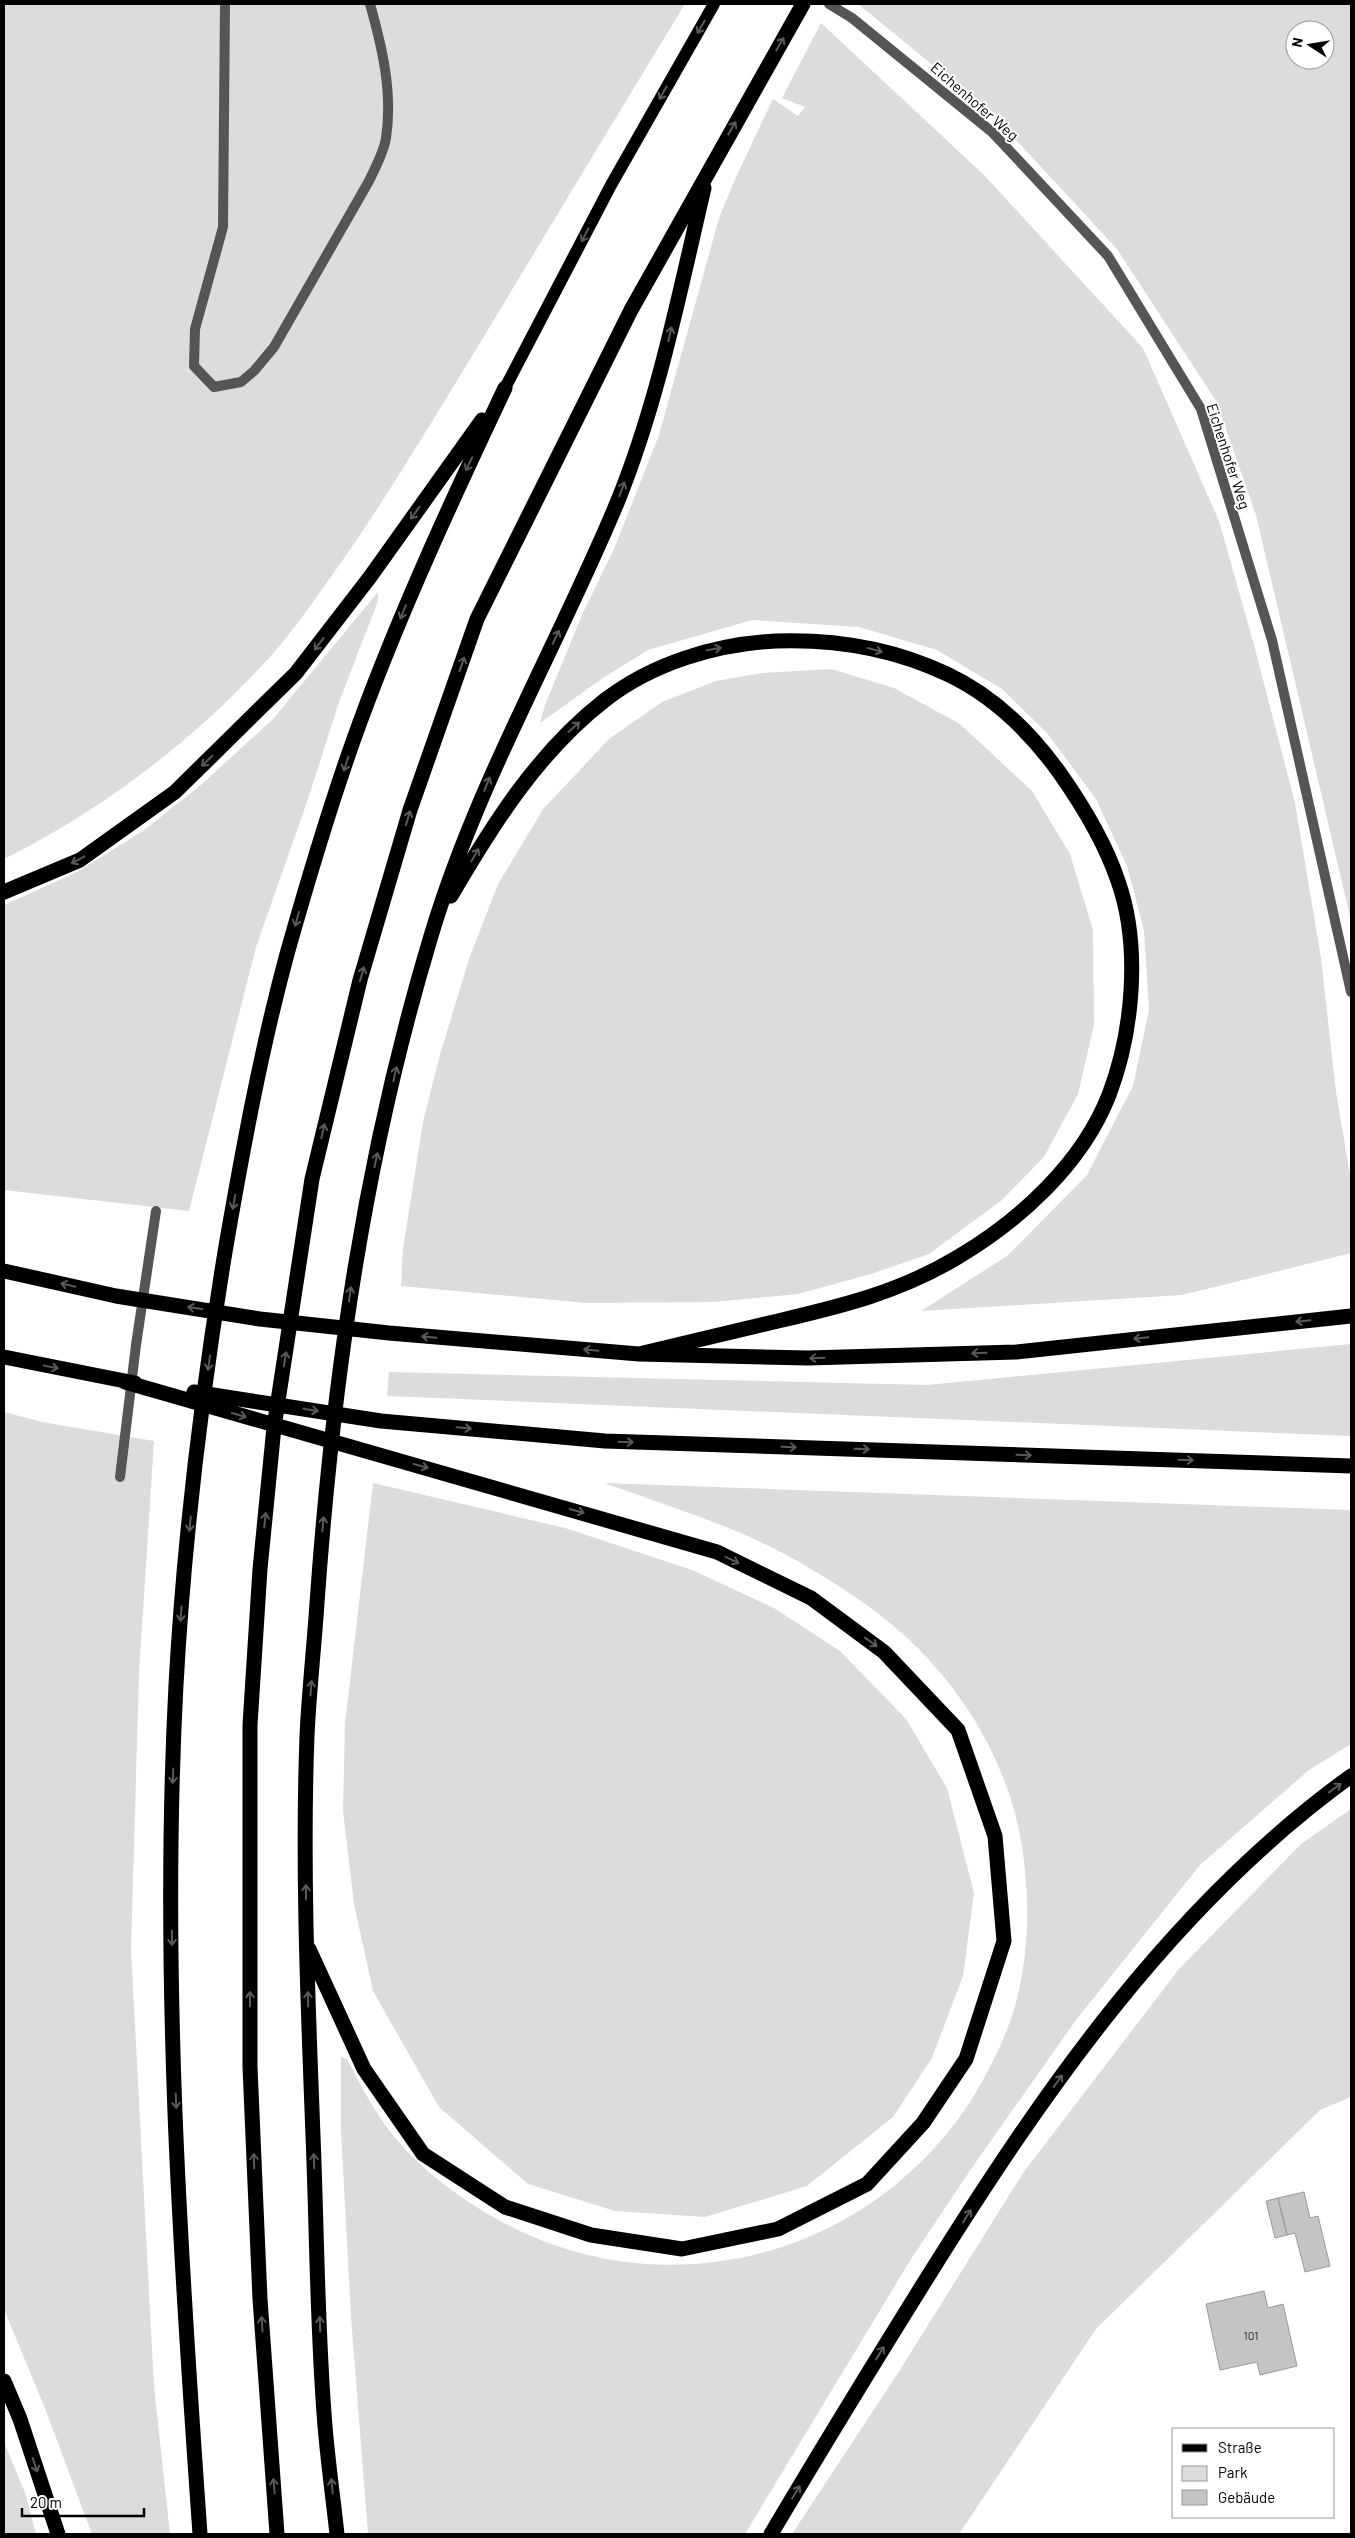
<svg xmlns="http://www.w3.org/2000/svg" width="1355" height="2538" font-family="Barlow,sans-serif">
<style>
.green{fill:#dcdcdc;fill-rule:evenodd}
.building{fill:#c4c4c4;stroke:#999}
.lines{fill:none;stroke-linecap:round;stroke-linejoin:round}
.lane{stroke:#555;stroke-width:10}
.street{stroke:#555;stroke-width:10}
.primary{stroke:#000;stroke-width:12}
.highway{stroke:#000;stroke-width:15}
.oneway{stroke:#595959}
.labels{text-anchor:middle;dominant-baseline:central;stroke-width:4;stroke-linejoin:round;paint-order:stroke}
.number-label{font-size:12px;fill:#313131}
.street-label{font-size:15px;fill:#000;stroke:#fff}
</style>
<rect width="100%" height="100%" fill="#fff"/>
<path class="green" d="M4 4H685C617 115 550 227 483 338 436 415 391 491 340 564 317 596 295 629 269 658 193 741 104 809 4 859Z
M858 4H1351V921L1256 515 1216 401 1117 249 989 111ZM1295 30H1325V60H1295Z
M821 23 984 175 1143 348 1219 521 1254 645 1295 803 1321 958 1336 1092 1351 1181V1253L1182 1295 921 1311 1007 1256 1087 1175 1133 1086 1149 1010 1144 931 1127 866 1096 799 1047 733 1002 689 937 650 859 627 752 620 648 650 603 678 540 723 545 705 582 615 614 549 659 435 719 218 736 177 773 99 798 116 805 107 782 98Z
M378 592V601L339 702 308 799 256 947 189 1211 4 1190V905L75 873 143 831 202 784 273 719Z
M831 669 894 688 960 724 1032 791 1070 854 1093 930 1094 1025 1078 1094 1044 1157 1002 1200 929 1254 871 1274 798 1294 714 1302 587 1303 401 1286 403 1249 423 1122 439 1058 469 959 498 884 544 808 609 739 662 702 716 681 762 673Z
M1351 1344V1436L387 1396 389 1372 927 1385Z
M4 1412 42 1422 154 1441 139 1673 131 1949 154 2387 170 2534H92L46 2411 4 2309Z
M373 1483 565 1528 692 1570 774 1608 840 1651 906 1719 947 1788 974 1893 963 1976 932 2058 893 2117 807 2186 705 2217 615 2211 528 2184 439 2107 373 1991 354 1904 343 1811 345 1724Z
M604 1483 1351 1510V1744L1309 1770 1200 1865 1076 2020 971 2169 911 2259 745 2534H368L351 2317 341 2130V2057L347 2059C359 2082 372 2107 388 2129 421 2172 473 2209 522 2232 687 2308 880 2248 975 2094 994 2062 1011 2027 1019 1990 1029 1945 1029 1898 1023 1853 1010 1759 955 1673 880 1615 840 1585 794 1557 748 1536 701 1516 652 1500 604 1483Z
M1351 1809V2097L1320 2110 1096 2329 959 2534H792L898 2373 1023 2173 1179 1969 1301 1844Z
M4 2442 26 2495 36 2534H4Z"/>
<path class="building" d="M1304 2192 1310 2218 1318 2216 1330 2266 1305 2272 1295 2233 1287 2235 1278 2198Z
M1278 2198 1287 2235 1275 2238 1266 2201Z
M1264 2291 1268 2308 1283 2304 1297 2366 1260 2375 1257 2362 1220 2370 1206 2304Z"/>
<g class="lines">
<path class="lane" d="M225 4 223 227 195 329 194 366 214 387 241 382 254 371 274 347 369 181C375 168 384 152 386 138 393 92 382 47 370 4
M120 1477 136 1345 156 1211"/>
<path class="street" d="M829 4 852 18 992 132 1108 256 1201 409 1272 640 1351 992"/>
<path class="primary" d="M505 388 611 185 714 4"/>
<path class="highway" d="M4 892 80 860 175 792 296 673 370 577 482 420
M451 896C493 824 538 752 605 700 653 663 716 644 776 641 834 639 894 649 947 674 992 695 1030 732 1059 772 1083 806 1105 842 1118 881 1141 946 1133 1032 1109 1095 1082 1164 1020 1220 958 1257 900 1292 842 1306 778 1321 732 1332 686 1343 639 1354
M4 1271 116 1296 260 1319 389 1333 639 1354 808 1358 1016 1352 1351 1316
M4 1357 135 1383
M125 1382 717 1552 811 1598 884 1652 958 1730 995 1836 1004 1941 966 2059 923 2123 867 2184 778 2229 682 2249 591 2235 505 2207 423 2154 364 2069 309 1949
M194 1392 381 1421 605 1441 1351 1466
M4 2381 20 2419 58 2534
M200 2534C180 2252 161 1967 176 1685 184 1538 202 1391 226 1246 243 1148 261 1050 287 954 309 876 332 798 360 722 402 608 453 498 505 388
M277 2534 260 2299 250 2067V1725L260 1569 274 1427 312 1179 360 980 410 810 477 619 631 310 803 4
M337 2534C333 2498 328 2462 325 2426 317 2330 317 2232 313 2136 308 2003 302 1869 307 1736 309 1692 314 1648 317 1603 333 1377 365 1155 431 936 476 785 556 649 617 503 658 402 679 295 704 188
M771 2534C822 2448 874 2363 927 2278 1043 2092 1171 1906 1351 1776"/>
</g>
<defs><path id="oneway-shaft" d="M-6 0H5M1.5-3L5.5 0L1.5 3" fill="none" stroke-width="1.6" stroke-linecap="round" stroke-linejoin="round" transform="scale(1.25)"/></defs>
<g class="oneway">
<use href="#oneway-shaft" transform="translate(701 27) rotate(120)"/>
<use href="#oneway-shaft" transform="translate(780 44) rotate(-60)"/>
<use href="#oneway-shaft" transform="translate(663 93) rotate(120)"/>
<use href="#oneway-shaft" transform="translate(732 128) rotate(-60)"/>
<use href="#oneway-shaft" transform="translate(585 235) rotate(118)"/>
<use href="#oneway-shaft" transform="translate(670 334) rotate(-77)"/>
<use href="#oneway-shaft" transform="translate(469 464) rotate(115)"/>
<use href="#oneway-shaft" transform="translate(622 489) rotate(-70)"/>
<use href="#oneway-shaft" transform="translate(415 513) rotate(126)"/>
<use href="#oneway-shaft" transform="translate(403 612) rotate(112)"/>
<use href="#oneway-shaft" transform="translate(556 637) rotate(-64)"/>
<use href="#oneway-shaft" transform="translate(319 644) rotate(128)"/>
<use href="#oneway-shaft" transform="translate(714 649) rotate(-10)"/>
<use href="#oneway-shaft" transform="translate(875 650) rotate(15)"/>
<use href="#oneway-shaft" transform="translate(462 664) rotate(-71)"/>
<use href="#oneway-shaft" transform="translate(574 727) rotate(-42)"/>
<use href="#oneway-shaft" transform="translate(207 761) rotate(136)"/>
<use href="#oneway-shaft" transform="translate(346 764) rotate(108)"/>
<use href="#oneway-shaft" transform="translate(487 784) rotate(-67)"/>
<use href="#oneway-shaft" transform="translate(408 818) rotate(-73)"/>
<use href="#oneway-shaft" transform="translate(475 855) rotate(-60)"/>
<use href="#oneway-shaft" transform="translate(78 860) rotate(152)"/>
<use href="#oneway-shaft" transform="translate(297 919) rotate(106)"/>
<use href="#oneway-shaft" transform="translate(362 974) rotate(-74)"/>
<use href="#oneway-shaft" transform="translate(395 1074) rotate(-77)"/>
<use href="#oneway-shaft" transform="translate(323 1131) rotate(-77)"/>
<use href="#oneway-shaft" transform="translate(376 1160) rotate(-78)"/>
<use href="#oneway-shaft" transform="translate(234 1202) rotate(100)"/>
<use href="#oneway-shaft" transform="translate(68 1285) rotate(-167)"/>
<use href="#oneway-shaft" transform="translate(350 1294) rotate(-82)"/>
<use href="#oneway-shaft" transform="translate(195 1308) rotate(-171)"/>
<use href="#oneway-shaft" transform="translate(1303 1321) rotate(174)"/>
<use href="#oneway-shaft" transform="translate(429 1337) rotate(-175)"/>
<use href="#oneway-shaft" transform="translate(1141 1338) rotate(174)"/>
<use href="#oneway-shaft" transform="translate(591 1350) rotate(-175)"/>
<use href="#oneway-shaft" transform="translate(979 1353) rotate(178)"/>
<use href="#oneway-shaft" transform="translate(817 1358) rotate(178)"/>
<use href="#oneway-shaft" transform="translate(285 1359) rotate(-81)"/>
<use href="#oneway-shaft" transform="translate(209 1363) rotate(98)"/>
<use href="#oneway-shaft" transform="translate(51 1367) rotate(12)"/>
<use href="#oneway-shaft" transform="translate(311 1410) rotate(9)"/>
<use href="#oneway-shaft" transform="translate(239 1415) rotate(16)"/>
<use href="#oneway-shaft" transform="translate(464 1428) rotate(5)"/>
<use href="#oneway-shaft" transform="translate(626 1442) rotate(2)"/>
<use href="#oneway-shaft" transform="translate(789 1447) rotate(2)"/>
<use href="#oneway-shaft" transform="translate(862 1449) rotate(2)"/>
<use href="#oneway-shaft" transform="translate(1024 1455) rotate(2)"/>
<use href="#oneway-shaft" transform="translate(1186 1460) rotate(2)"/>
<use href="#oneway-shaft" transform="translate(421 1466) rotate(15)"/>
<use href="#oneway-shaft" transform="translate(577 1511) rotate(16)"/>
<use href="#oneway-shaft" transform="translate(265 1520) rotate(-84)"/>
<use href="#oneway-shaft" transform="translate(190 1524) rotate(96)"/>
<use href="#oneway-shaft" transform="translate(323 1524) rotate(-85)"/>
<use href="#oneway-shaft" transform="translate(732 1560) rotate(26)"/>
<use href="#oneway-shaft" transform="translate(181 1614) rotate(94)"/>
<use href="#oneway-shaft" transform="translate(871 1642) rotate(36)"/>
<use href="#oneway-shaft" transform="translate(311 1688) rotate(-86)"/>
<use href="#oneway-shaft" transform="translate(173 1776) rotate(92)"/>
<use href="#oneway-shaft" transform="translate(1335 1788) rotate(-36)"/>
<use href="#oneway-shaft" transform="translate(306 1892) rotate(-90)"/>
<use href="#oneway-shaft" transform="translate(172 1938) rotate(89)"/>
<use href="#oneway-shaft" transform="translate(250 1999) rotate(-90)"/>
<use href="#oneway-shaft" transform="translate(308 1999) rotate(-92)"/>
<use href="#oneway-shaft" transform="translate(1058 2081) rotate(-54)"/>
<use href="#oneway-shaft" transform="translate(176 2101) rotate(88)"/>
<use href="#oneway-shaft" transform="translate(254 2161) rotate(-92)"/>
<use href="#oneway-shaft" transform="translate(314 2161) rotate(-92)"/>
<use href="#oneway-shaft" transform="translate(967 2216) rotate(-58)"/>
<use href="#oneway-shaft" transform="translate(262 2324) rotate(-94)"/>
<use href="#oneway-shaft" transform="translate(320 2324) rotate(-92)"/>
<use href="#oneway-shaft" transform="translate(880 2353) rotate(-58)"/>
<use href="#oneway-shaft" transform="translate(35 2465) rotate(72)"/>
<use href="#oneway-shaft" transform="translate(274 2486) rotate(-95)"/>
<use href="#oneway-shaft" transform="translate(332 2486) rotate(-96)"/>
<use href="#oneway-shaft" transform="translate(796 2492) rotate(-59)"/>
</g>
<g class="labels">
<g class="number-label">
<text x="1251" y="2335">101</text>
</g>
<g class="street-label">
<text transform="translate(975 101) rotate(41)">Eichenhofer Weg</text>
<text transform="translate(1229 456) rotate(72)">Eichenhofer Weg</text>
</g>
</g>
<rect width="1355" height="2538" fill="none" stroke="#000000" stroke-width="10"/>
<rect x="1172" y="2428" width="162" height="90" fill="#ffffff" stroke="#999999"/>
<rect x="1182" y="2444" width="25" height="8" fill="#000000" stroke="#999999"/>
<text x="1218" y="2453" font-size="15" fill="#000000">Straße</text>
<rect x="1182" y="2466" width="25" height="15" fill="#dcdcdc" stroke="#999999"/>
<text x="1218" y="2478" font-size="15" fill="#000000">Park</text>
<rect x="1182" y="2490" width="25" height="15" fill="#c4c4c4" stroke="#999999"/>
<text x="1218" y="2503" font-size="15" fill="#000000">Gebäude</text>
<g transform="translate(1310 45) rotate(282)"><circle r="24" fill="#ffffff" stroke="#999999"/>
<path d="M0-4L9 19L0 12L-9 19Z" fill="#000000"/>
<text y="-8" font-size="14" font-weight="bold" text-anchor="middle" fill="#000000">N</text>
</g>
<path d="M22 2508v8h122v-8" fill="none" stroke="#000000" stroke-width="2.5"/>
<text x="30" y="2508" font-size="15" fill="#000000" stroke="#ffffff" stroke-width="4" paint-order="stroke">20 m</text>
</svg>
